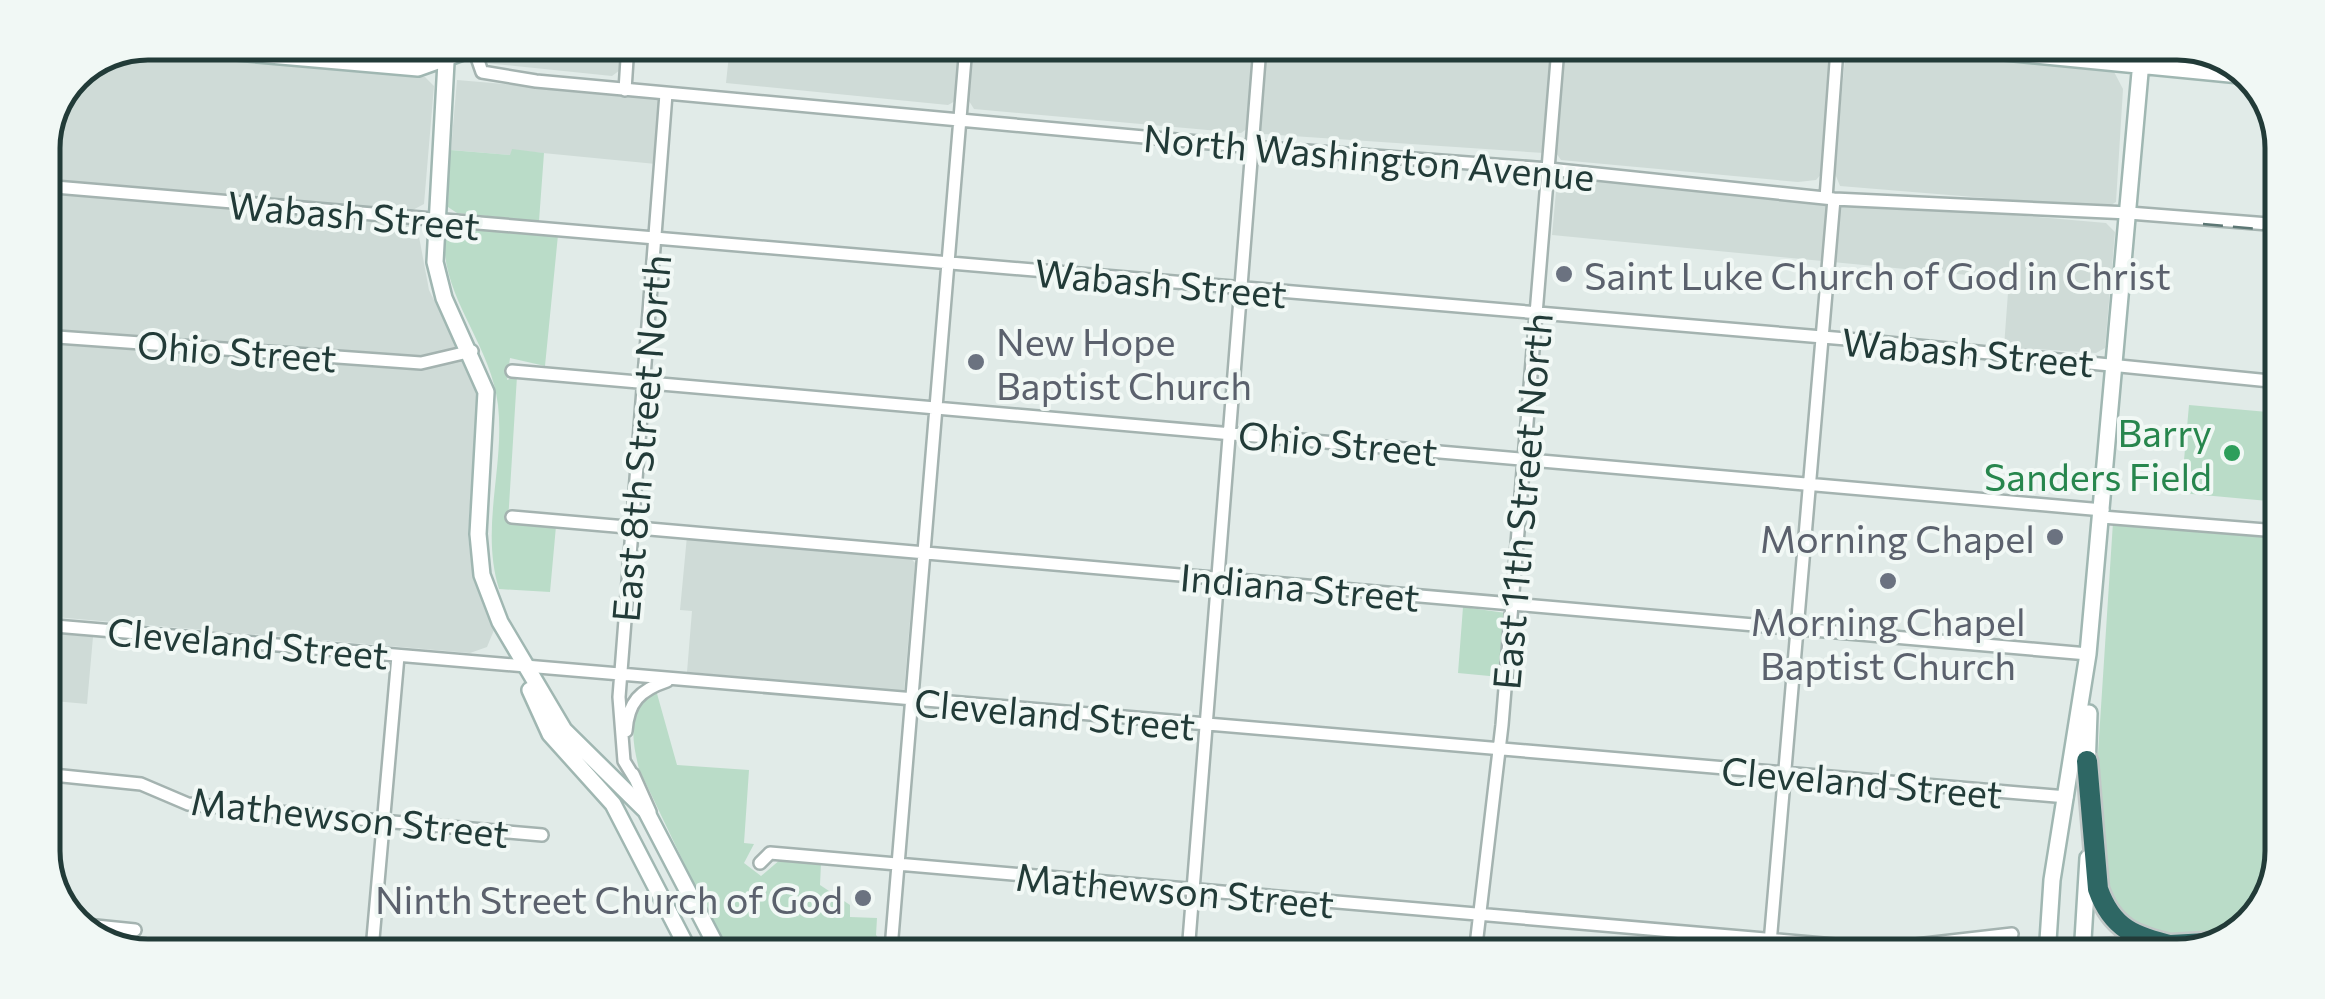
<svg xmlns="http://www.w3.org/2000/svg" width="2325" height="999" font-family="Commissioner,sans-serif">
<style>
.built{fill:#cfdbd7}
.green{fill:#badcc8}
.lines{fill:none;stroke-linecap:round;stroke-linejoin:round}
.street-casing{stroke:#a4b3b0;stroke-width:16}
.secondary-casing{stroke:#a0b7b2;stroke-width:20}
.highway-casing{stroke:#c1c8c7;stroke-width:25}
.street{stroke:#fff;stroke-width:11}
.secondary{stroke:#fff;stroke-width:15}
.highway{stroke:#2e6764;stroke-width:20}
.rail{stroke:#5c7774;stroke-width:2.5;stroke-dasharray:20 10;stroke-linecap:butt}
.worship-dot{fill:#6b7280;stroke:#f1f8f5;stroke-width:4}
.leisure-dot{fill:#2e9e5b;stroke:#f1f8f5;stroke-width:4}
.labels{text-anchor:middle;dominant-baseline:central;stroke-width:8;stroke-linejoin:round;paint-order:stroke}
.street-label{font-size:38px;fill:#223b38;stroke:#f1f8f5}
.worship-label{font-size:38px;fill:#5b616d;stroke:#f1f8f5;text-anchor:start}
.leisure-label{font-size:38px;fill:#27864d;stroke:#f1f8f5;text-anchor:end}
.rim{fill:none;stroke:#223b38;stroke-width:5}
</style>
<rect width="100%" height="100%" fill="#e1ebe8"/>
<path class="built" d="M234 43 436 44 402 56Z
M501 44H623L620 70 612 76 485 63 484 53Z
M730 45 961 46 957 100 948 105 726 83Z
M973 46 1254 47 1248 128 1241 133 974 109 969 101Z
M1266 47 1553 48 1544 153 1263 134 1258 128Z
M1565 48 1831 49 1823 172 1816 180 1798 182 1561 160 1556 153Z
M1846 49 2112 68 2123 89 2116 202 2106 208 1840 186 1834 171Z
M129 50 425 77 434 86 424 204 409 212 43 181V142L74 73Z
M2156 50H2217L2235 64 2165 58Z
M457 80 656 97 660 101 656 164 512 150 511 155 451 150Z
M1566 176 2106 223 2115 232 2105 348 2096 353 2004 347 2009 279 1552 235 1557 181Z
M43 191 417 226 429 290 473 379 477 397 468 536 473 578 494 630 487 647 470 653 43 616Z
M687 536 910 557 915 563 904 691 687 672 692 611 680 610Z
M49 633 93 637 87 704 43 700Z"/>
<path class="green" d="M512 149 544 153 539 221 457 213 448 207 450 150 510 155Z
M453 227 558 235 545 366 510 358 507 380 517 376 508 522 556 526 550 592 499 589C480 527 505 467 498 405 491 344 443 300 444 238Z
M2189 405 2279 413V502L2181 493Z
M2113 522 2278 538 2275 891 2239 935 2181 938 2125 925 2104 883 2097 769Z
M1463 607 1506 613 1500 677 1458 673Z
M656 690 677 765 749 770 744 843 754 844 744 863 761 876 781 859 821 863 820 885 850 905V917L877 918 876 935 890 952 726 951 639 769C632 741 626 707 656 690Z"/>
<g class="lines">
<defs>
<path id="street" d="M474 49 482 72 536 81 1253 147 1549 169 1834 199 2129 213 2281 225
M625 90 628 44
M43 186 1858 340 2280 382
M1826 198 1837 49
M43 336 421 363 472 351
M512 371 2103 510
M512 517 2088 654
M2102 517 2278 531
M43 625 2067 797
M626 731C628 702 640 690 667 681
M43 774 141 784 188 804 542 835
M633 774 650 812
M635 779 624 761 619 697 666 94
M760 863 770 853 1881 949 2012 934
M76 924 135 930
M892 937 966 46
M372 950 398 656
M1188 953 1260 47
M1475 954 1502 725 1558 48
M1769 955 1834 199"/>
<path id="secondary" d="M144 44 418 68 485 44
M447 44 435 262 444 298 486 392 478 534 482 575 500 622 564 730 646 811 719 951
M1974 49 2250 76
M530 690 550 734 613 804 689 951
M2087 770 2089 713
M2047 956 2052 880 2088 654 2142 50
M2082 956 2088 858"/>
<path id="highway" d="M2087 761 2098 889C2112 929 2135 937 2174 946
M2053 956 2083 950 2224 942"/>
</defs>
<use href="#street" class="street-casing"/>
<use href="#secondary" class="secondary-casing"/>
<use href="#highway" class="highway-casing"/>
<use href="#street" class="street"/>
<use href="#secondary" class="secondary"/>
<use href="#highway" class="highway"/>
<path class="rail" d="M2203 224 2281 231"/>
</g>
<g class="worship-dot">
<circle cx="1564" cy="274" r="10"/>
<circle cx="976" cy="362" r="10"/>
<circle cx="2055" cy="537" r="10"/>
<circle cx="1888" cy="581" r="10"/>
<circle cx="863" cy="898" r="10"/>
</g>
<circle class="leisure-dot" cx="2232" cy="453" r="10"/>
<g class="labels">
<g class="street-label">
<text transform="translate(1369 156) rotate(5)">North Washington Avenue</text>
<text transform="translate(354 214) rotate(5)">Wabash Street</text>
<text transform="translate(1161 282) rotate(5)">Wabash Street</text>
<text transform="translate(237 350) rotate(4)">Ohio Street</text>
<text transform="translate(1968 351) rotate(5)">Wabash Street</text>
<text transform="translate(640 438) rotate(-85)">East 8th Street North</text>
<text transform="translate(1338 442) rotate(5)">Ohio Street</text>
<text transform="translate(1521 501) rotate(-85)">East 11th Street North</text>
<text transform="translate(1300 586) rotate(5)">Indiana Street</text>
<text transform="translate(248 642) rotate(5)">Cleveland Street</text>
<text transform="translate(1055 713) rotate(5)">Cleveland Street</text>
<text transform="translate(1862 781) rotate(5)">Cleveland Street</text>
<text transform="translate(350 816) rotate(6)">Mathewson Street</text>
<text transform="translate(1175 889) rotate(5)">Mathewson Street</text>
</g>
<g class="worship-label">
<text x="1584" y="274">Saint Luke Church of God in Christ</text>
<text x="996" y="340">New Hope<tspan x="996" dy="44">Baptist Church</tspan></text>
<text x="2035" y="537" text-anchor="end">Morning Chapel</text>
<text x="1888" y="620" text-anchor="middle">Morning Chapel<tspan x="1888" dy="44">Baptist Church</tspan></text>
<text x="843" y="898" text-anchor="end">Ninth Street Church of God</text>
</g>
<g class="leisure-label">
<text x="2212" y="431">Barry<tspan x="2212" dy="44">Sanders Field</tspan></text>
</g>
</g>
<path d="M0 0H2325V999H0ZM148 60H2177A88 88 0 0 1 2265 148V851A88 88 0 0 1 2177 939H148A88 88 0 0 1 60 851V148A88 88 0 0 1 148 60Z" fill="#f1f8f5" fill-rule="evenodd"/>
<path class="rim" d="M148 60H2177A88 88 0 0 1 2265 148V851A88 88 0 0 1 2177 939H148A88 88 0 0 1 60 851V148A88 88 0 0 1 148 60Z"/>
</svg>
